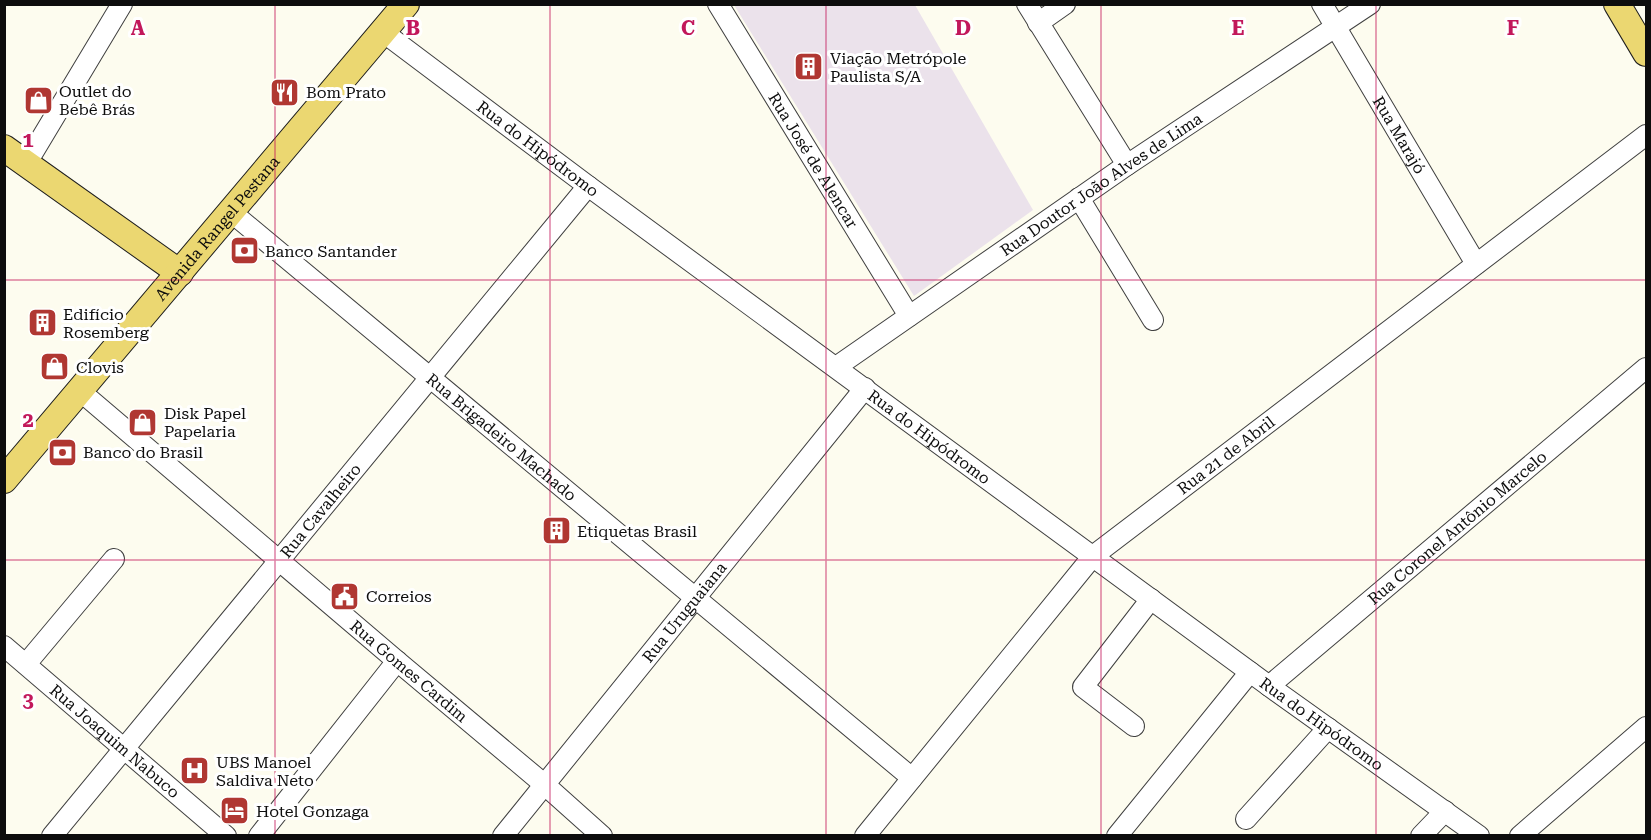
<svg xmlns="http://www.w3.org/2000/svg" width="1651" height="840" font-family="'Roboto Serif',serif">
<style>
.industrial{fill:#ebe2eb}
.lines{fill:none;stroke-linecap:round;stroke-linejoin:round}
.minor-casing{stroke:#404040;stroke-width:22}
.major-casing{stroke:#1e1e1e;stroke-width:28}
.minor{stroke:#fff;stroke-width:20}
.major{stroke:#ebd771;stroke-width:26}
.grid{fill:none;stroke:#c2185b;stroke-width:1.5;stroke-opacity:0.55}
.labels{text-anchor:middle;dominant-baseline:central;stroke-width:6;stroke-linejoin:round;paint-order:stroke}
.poi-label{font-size:16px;fill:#0d0d0d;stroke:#fff;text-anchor:start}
.street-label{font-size:16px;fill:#0d0d0d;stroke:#fff}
.grid-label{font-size:20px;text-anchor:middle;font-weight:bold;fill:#c2185b;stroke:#fff;stroke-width:6;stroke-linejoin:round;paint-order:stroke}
</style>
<rect width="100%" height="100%" fill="#fdfcef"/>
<path class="industrial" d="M734 5H915L1033 210 914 296Z"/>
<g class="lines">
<defs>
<g id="minor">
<path id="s1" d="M718 4 909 316"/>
<path d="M1027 4 1127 165"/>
<path id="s2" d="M1322 4 1476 264"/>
<path d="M1038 23 1065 4"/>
<path id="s3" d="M383 32 588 186 1269 686 1479 836"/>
<path d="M26 164 122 4"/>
<path d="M1079 198 1153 320"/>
<path id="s4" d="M231 212 912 778"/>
<path id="s5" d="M836 367 1127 165 1370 4"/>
<path id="s6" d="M80 391 397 661 545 785 602 836"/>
<path id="s7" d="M4 646 226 836"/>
<path d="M26 664 114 559"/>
<path id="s8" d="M1269 686 1646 368"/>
<path d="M1134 726 1083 687 1151 599"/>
<path d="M1246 819 1328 728"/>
<path id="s9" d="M52 836 588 186"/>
<path d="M259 836 397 661"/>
<path id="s10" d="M503 836 865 388"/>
<path id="s11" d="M865 836 1093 556 1646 135"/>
<path d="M1117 836 1250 672"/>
<path d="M1421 836 1445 811"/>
<path d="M1520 836 1646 727"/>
</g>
<g id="major">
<path d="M1617 4 1646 53"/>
<path d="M4 148 180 273"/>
<path id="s12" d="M4 480 406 4"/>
</g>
</defs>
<use href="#minor" class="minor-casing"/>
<use href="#major" class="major-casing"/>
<use href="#minor" class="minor"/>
<use href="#major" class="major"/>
</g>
<path class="grid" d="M275 4V836M550 4V836M826 4V836M1101 4V836M1376 4V836M4 280H1646M4 560H1646"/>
<defs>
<symbol id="building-square" viewBox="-11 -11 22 22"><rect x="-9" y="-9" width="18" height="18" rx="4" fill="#b03732" stroke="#fff"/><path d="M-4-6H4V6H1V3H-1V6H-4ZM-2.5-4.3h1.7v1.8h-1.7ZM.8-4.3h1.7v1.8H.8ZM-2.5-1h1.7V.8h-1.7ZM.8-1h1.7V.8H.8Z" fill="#fff"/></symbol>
<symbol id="restaurant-square" viewBox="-11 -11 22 22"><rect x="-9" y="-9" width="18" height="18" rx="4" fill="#b03732" stroke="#fff"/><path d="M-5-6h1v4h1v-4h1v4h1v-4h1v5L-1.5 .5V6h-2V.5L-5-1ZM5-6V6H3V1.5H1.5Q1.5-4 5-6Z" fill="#fff"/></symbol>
<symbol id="shop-square" viewBox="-11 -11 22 22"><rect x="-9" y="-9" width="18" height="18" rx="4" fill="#b03732" stroke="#fff"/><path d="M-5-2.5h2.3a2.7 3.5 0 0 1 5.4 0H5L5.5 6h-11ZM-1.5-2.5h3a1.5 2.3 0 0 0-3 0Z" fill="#fff"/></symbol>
<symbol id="bank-square" viewBox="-11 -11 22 22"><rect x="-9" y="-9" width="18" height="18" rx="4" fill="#b03732" stroke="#fff"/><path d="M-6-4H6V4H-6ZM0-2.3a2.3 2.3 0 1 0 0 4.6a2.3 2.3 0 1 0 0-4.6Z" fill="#fff"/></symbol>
<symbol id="civic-square" viewBox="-11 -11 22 22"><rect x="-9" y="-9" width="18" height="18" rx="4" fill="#b03732" stroke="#fff"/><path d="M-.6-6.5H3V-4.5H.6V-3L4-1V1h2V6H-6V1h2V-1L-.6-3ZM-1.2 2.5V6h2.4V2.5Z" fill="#fff"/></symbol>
<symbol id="hospital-square" viewBox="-11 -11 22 22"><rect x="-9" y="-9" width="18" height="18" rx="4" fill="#b03732" stroke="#fff"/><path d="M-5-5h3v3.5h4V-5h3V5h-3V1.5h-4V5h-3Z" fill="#fff"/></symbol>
<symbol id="hotel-square" viewBox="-11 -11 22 22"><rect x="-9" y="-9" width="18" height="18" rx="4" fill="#b03732" stroke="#fff"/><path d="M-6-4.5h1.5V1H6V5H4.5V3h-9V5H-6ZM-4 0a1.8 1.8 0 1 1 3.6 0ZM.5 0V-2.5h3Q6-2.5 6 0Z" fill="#fff"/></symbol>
</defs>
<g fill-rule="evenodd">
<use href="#building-square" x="792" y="50" width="33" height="33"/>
<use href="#restaurant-square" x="268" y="76" width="33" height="33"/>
<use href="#shop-square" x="22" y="84" width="33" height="33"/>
<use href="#bank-square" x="228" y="234" width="33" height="33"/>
<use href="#building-square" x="26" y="306" width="33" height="33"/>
<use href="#shop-square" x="38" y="350" width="33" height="33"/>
<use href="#shop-square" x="126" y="406" width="33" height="33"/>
<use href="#bank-square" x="46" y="436" width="33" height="33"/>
<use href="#building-square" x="540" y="514" width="33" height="33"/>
<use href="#civic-square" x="328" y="580" width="33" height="33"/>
<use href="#hospital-square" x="178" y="754" width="33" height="33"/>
<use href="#hotel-square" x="218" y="794" width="33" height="33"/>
</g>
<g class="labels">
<g class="poi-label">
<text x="830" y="58">Viação Metrópole<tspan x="830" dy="18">Paulista S/A</tspan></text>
<text x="59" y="91">Outlet do<tspan x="59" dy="18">Bebê Brás</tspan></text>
<text x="306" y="92">Bom Prato</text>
<text x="265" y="251">Banco Santander</text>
<text x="63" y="314">Edifício<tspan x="63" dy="18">Rosemberg</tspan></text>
<text x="76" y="367">Clovis</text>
<text x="164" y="413">Disk Papel<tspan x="164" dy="18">Papelaria</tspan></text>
<text x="83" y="452">Banco do Brasil</text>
<text x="577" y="531">Etiquetas Brasil</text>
<text x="366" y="596">Correios</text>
<text x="216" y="762">UBS Manoel<tspan x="216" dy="18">Saldiva Neto</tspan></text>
<text x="256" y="811">Hotel Gonzaga</text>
</g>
<g class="street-label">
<text stroke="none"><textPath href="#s2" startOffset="152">Rua Marajó</textPath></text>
<text stroke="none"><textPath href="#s3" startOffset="194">Rua do Hipódromo</textPath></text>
<text stroke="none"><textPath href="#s1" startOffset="183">Rua José de Alencar</textPath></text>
<text stroke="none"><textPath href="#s5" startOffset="322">Rua Doutor João Alves de Lima</textPath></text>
<text stroke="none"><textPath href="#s12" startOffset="330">Avenida Rangel Pestana</textPath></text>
<text stroke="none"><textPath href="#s3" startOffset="680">Rua do Hipódromo</textPath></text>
<text stroke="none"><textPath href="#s4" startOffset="352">Rua Brigadeiro Machado</textPath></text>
<text stroke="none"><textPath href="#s11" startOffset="528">Rua 21 de Abril</textPath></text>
<text stroke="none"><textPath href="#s9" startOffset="422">Rua Cavalheiro</textPath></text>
<text stroke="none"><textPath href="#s8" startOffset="246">Rua Coronel Antônio Marcelo</textPath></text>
<text stroke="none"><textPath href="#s10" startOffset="288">Rua Uruguaiana</textPath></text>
<text stroke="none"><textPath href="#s6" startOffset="432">Rua Gomes Cardim</textPath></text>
<text stroke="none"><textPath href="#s3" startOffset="1166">Rua do Hipódromo</textPath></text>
<text stroke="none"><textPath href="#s7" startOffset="146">Rua Joaquim Nabuco</textPath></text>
</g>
</g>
<g class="grid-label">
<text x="138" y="35">A</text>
<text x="413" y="35">B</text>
<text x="688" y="35">C</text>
<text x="963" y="35">D</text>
<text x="1238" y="35">E</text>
<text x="1513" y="35">F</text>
<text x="28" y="147">1</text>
<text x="28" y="427">2</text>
<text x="28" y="707">3</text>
</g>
<rect width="1651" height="840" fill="none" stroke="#0d0d0d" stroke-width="12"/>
</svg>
